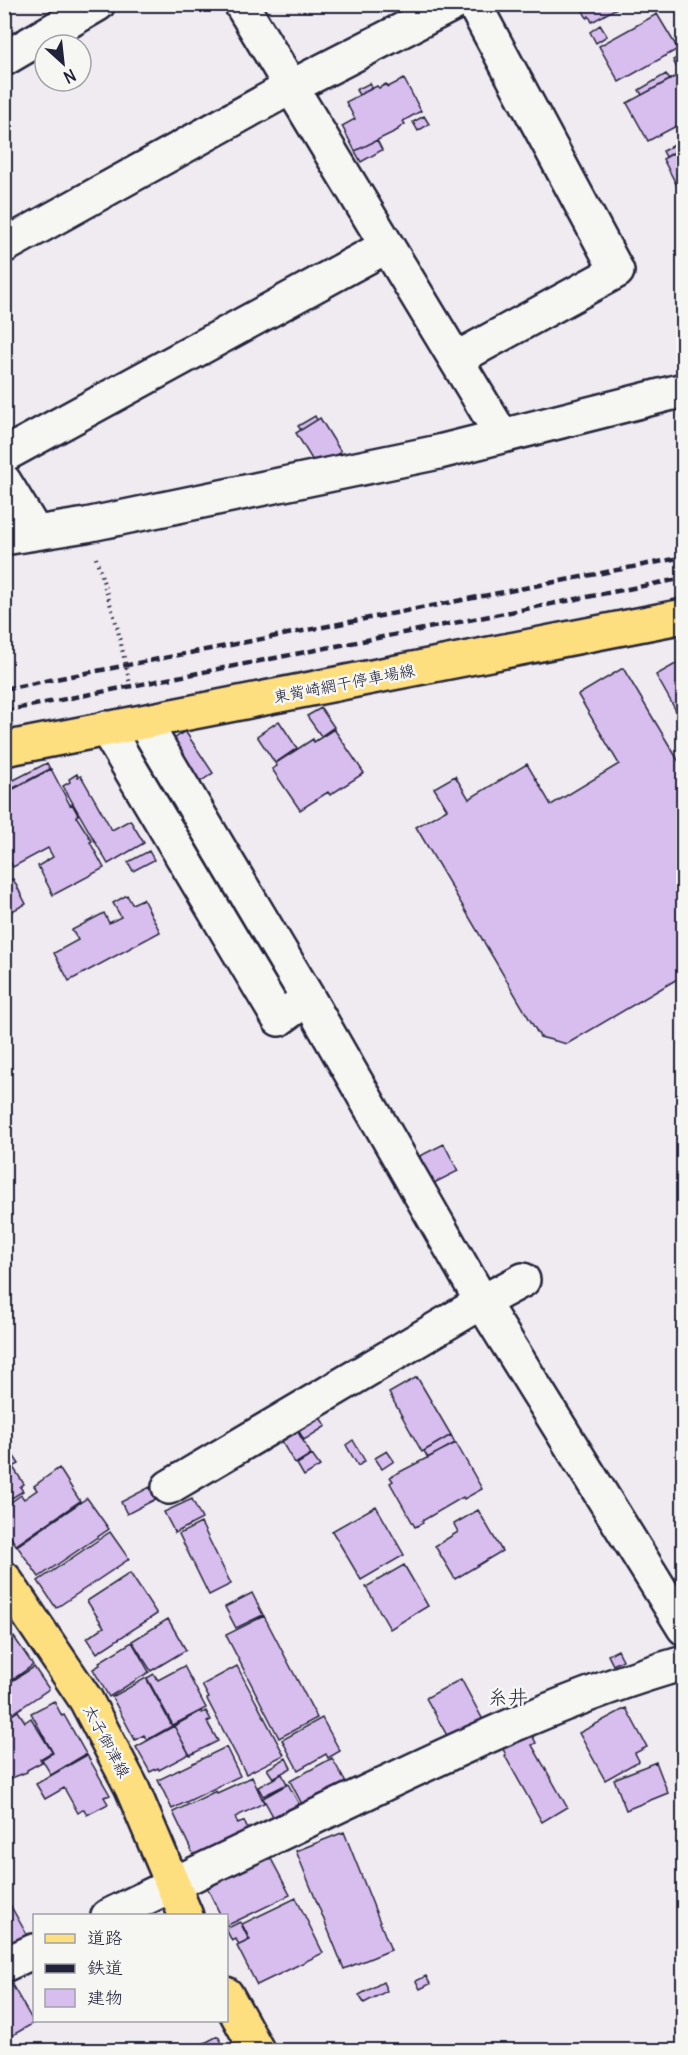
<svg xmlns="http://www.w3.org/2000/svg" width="688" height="2055" font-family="Delius,'Klee One',sans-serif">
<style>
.building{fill:#d7beee;stroke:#22223b;stroke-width:1.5}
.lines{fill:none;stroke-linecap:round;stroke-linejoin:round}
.minor-casing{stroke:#22223b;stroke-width:38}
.major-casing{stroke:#22223b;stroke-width:38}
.path{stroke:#22223b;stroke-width:4;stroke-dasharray:1.5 4.5;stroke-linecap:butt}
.minor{stroke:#f6f6f2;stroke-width:33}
.major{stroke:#fedf80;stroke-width:33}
.rail{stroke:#22223b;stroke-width:4.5;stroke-dasharray:9 4.5;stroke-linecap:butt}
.labels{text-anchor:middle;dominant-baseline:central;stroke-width:5;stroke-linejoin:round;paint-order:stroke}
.street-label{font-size:16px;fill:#22223b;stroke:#f6f6f2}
.quarter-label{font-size:20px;fill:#22223b;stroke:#f6f6f2}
</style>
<rect width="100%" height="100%" fill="#f0ebf1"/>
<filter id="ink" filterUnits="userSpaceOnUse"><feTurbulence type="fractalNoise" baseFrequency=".0167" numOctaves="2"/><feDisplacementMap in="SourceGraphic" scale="12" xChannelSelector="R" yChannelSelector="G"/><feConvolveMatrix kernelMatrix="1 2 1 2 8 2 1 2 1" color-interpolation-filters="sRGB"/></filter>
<g filter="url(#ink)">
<path class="building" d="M579 4H624L592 22 589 16 587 18Z
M657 14 678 49 619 82 599 46Z
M600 25 607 36 596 43 590 32Z
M684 54V67L678 70 673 60Z
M684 68V122L648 141 627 103 682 73 680 70Z
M666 74 670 80 642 95 639 90Z
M404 79 421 111 403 121 405 124 398 129V130L355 151 342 126 355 119 346 102 377 86 379 88 386 84 388 87Z
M370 83 372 88 359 95 356 90Z
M424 116 429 124 418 131 413 122Z
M377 140 382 150 361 162 355 151Z
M680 141 683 147 666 157 663 151Z
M684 147V197H683L663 159Z
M315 416 317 420 301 430 298 426Z
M320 418 341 452 316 466 296 433Z
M681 661 684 666V725L656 675Z
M623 668 684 770V975L567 1044 540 1037 416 827 447 809 434 788 455 776 469 799 527 764 551 805 619 764 578 695Z
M321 708 334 727 321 736 307 716Z
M279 721 297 748 275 763 257 736Z
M334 729 364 773 330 795 328 792 300 810 272 769 277 766 276 763 313 739 314 742Z
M185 731 213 773 197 784 170 742Z
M47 763 50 769 4 793V785Z
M51 769 70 805 72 804 78 815 76 816 92 841 90 842 104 868 53 895 38 866 53 857 48 848 13 867 4 850V794Z
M77 774 78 777 81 776 112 830 130 820 144 843 108 864 63 786 70 782 69 779Z
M149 851 154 860 133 871 128 862Z
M4 870 10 880 13 879 26 904 4 915Z
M127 895 132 904 143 899 160 932 69 981 54 953 78 940 72 930 104 913 109 923 121 917 113 903Z
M444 1144 458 1171 432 1184 418 1157Z
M417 1377 451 1435 422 1452 389 1393Z
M320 1418 326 1426 304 1440 299 1431Z
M296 1429 311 1454 295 1464 280 1439Z
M451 1435 455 1443 428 1458 424 1451Z
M353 1440 365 1461 358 1466 346 1445Z
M456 1443 482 1489 464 1499 463 1497 422 1521 423 1523 415 1527 390 1483 393 1481 390 1477Z
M387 1451 394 1461 382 1469 375 1458Z
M13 1455 19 1464 13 1467 24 1484 20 1487 23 1491 4 1503V1461Z
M312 1455 320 1466 304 1476 297 1464Z
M59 1468 80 1501 16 1545 4 1528V1507L21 1495 24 1499 37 1490 34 1486Z
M150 1487 156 1499 127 1514 121 1502Z
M87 1498 109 1529 39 1577 17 1546Z
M192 1499 202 1519 175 1533 164 1512Z
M376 1506 404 1555 361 1580 332 1531Z
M478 1510 502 1551 455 1579 435 1546 458 1532 454 1524Z
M201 1523 231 1584 209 1595 179 1534Z
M110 1532 129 1559 56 1608 38 1581Z
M404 1565 428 1606 390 1629 366 1587Z
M130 1573 157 1614 97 1653 87 1638 104 1627 87 1601Z
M252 1593 263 1615 236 1628 225 1607Z
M264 1616 317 1718 279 1738 226 1635Z
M168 1619 186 1650 151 1671 132 1641Z
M14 1637 33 1665 9 1682 4 1676V1644Z
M132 1642 149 1672 109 1697 93 1669 100 1665 99 1662Z
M618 1650 623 1660 613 1665 608 1655Z
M184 1666 206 1708 173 1725 147 1678 154 1674 158 1680Z
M237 1666 284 1755 246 1774 207 1699 209 1698 202 1685Z
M34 1667 49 1689 6 1718 4 1686Z
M146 1678 172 1726 147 1740 144 1735 135 1740 112 1697Z
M461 1679 483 1720 449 1739 426 1698Z
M54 1701 62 1716 64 1715 86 1754 51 1775 42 1759 53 1753 31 1713Z
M626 1708 647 1747 635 1753 639 1761 605 1780 579 1733Z
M18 1711 25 1722 31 1718 52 1752 40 1759 42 1762 27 1770V1772L4 1781V1718L6 1719Z
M201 1711 202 1713 206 1711 211 1720 207 1722 218 1741 190 1755 174 1726Z
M322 1718 340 1751 328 1758 326 1754 298 1770 282 1740Z
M174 1726 189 1754 159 1770 158 1768 150 1772 136 1747Z
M528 1727 536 1743 532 1745 567 1807 542 1822 505 1756 506 1755 500 1743Z
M226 1747 240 1776 172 1809 158 1780Z
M87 1755 110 1795 104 1797 108 1804 87 1815 84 1809 78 1813 64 1788 45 1799 36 1784Z
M286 1758 291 1768 273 1778 267 1769Z
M332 1758 347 1785 304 1808 290 1781Z
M656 1762 668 1793 626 1810 614 1779Z
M282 1774 287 1784 263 1796 258 1787Z
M252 1777 264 1803 235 1817 238 1824 244 1821 248 1830 194 1856 173 1812 216 1791 217 1793Z
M288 1784 299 1804 274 1818 263 1798Z
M344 1832 391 1950 344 1969 296 1851Z
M267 1851 290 1895 226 1926V1916H221L205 1883Z
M4 1894 27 1935 4 1948Z
M296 1898 323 1953 257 1985 237 1946 250 1940 242 1924Z
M240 1922 249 1940 239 1945 236 1939 232 1941 226 1929Z
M7 1976 34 2023 4 2040V1977Z
M426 1976 430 1984 420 1989 416 1981Z
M383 1982 387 1991 364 2003 359 1995Z
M218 2036 226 2050H191Z"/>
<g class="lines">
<defs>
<path id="minor" d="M241 4 502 436
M4 59 98 4
M4 246 291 87 453 4
M456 359 617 271 474 4
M4 455 387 246
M4 481 35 532
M4 538 86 525 439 452 684 390
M144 722 308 998 482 1302 684 1628
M106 728 279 1019 308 998
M169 1487 482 1302 523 1280
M108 1916C194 1874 281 1833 367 1792 470 1743 574 1694 684 1663
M4 1965 34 1951"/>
<path id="major" d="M4 749 684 616
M4 1578 86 1700 132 1788 186 1916
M226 1994 257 2050"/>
</defs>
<use href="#minor" class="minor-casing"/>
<use href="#major" class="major-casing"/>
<path class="path" d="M96 558 117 626 131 689"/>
<use href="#minor" class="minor"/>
<use href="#major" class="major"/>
<path class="rail" d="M4 689 684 557
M4 711 684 578"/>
</g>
</g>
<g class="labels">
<g class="street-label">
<text transform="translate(344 683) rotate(-11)">東觜崎網干停車場線</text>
<text transform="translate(107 1741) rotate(62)">太子御津線</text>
</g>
<g class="quarter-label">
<text x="508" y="1696">糸井</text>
</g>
</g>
<rect width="688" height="2055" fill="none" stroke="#f6f6f2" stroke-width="24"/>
<rect x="12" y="12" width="664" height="2031" fill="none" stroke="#22223b" stroke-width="2" filter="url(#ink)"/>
<rect x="33" y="1914" width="195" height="108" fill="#f6f6f2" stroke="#a1a1a9" stroke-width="1.5"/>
<rect x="45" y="1934" width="30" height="9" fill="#fedf80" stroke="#a1a1a9" stroke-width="1.5"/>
<text x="87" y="1944" font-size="18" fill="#22223b">道路</text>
<rect x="45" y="1964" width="30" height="9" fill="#22223b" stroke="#a1a1a9" stroke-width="1.5"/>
<text x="87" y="1974" font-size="18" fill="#22223b">鉄道</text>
<rect x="45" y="1989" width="30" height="18" fill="#d7beee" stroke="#a1a1a9" stroke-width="1.5"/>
<text x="87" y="2004" font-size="18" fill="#22223b">建物</text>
<g transform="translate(63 63) rotate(153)"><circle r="28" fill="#f6f6f2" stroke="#a1a1a9" stroke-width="1.5"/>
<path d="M0-4.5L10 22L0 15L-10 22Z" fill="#22223b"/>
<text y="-9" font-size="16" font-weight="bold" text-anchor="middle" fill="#22223b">N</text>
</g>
</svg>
